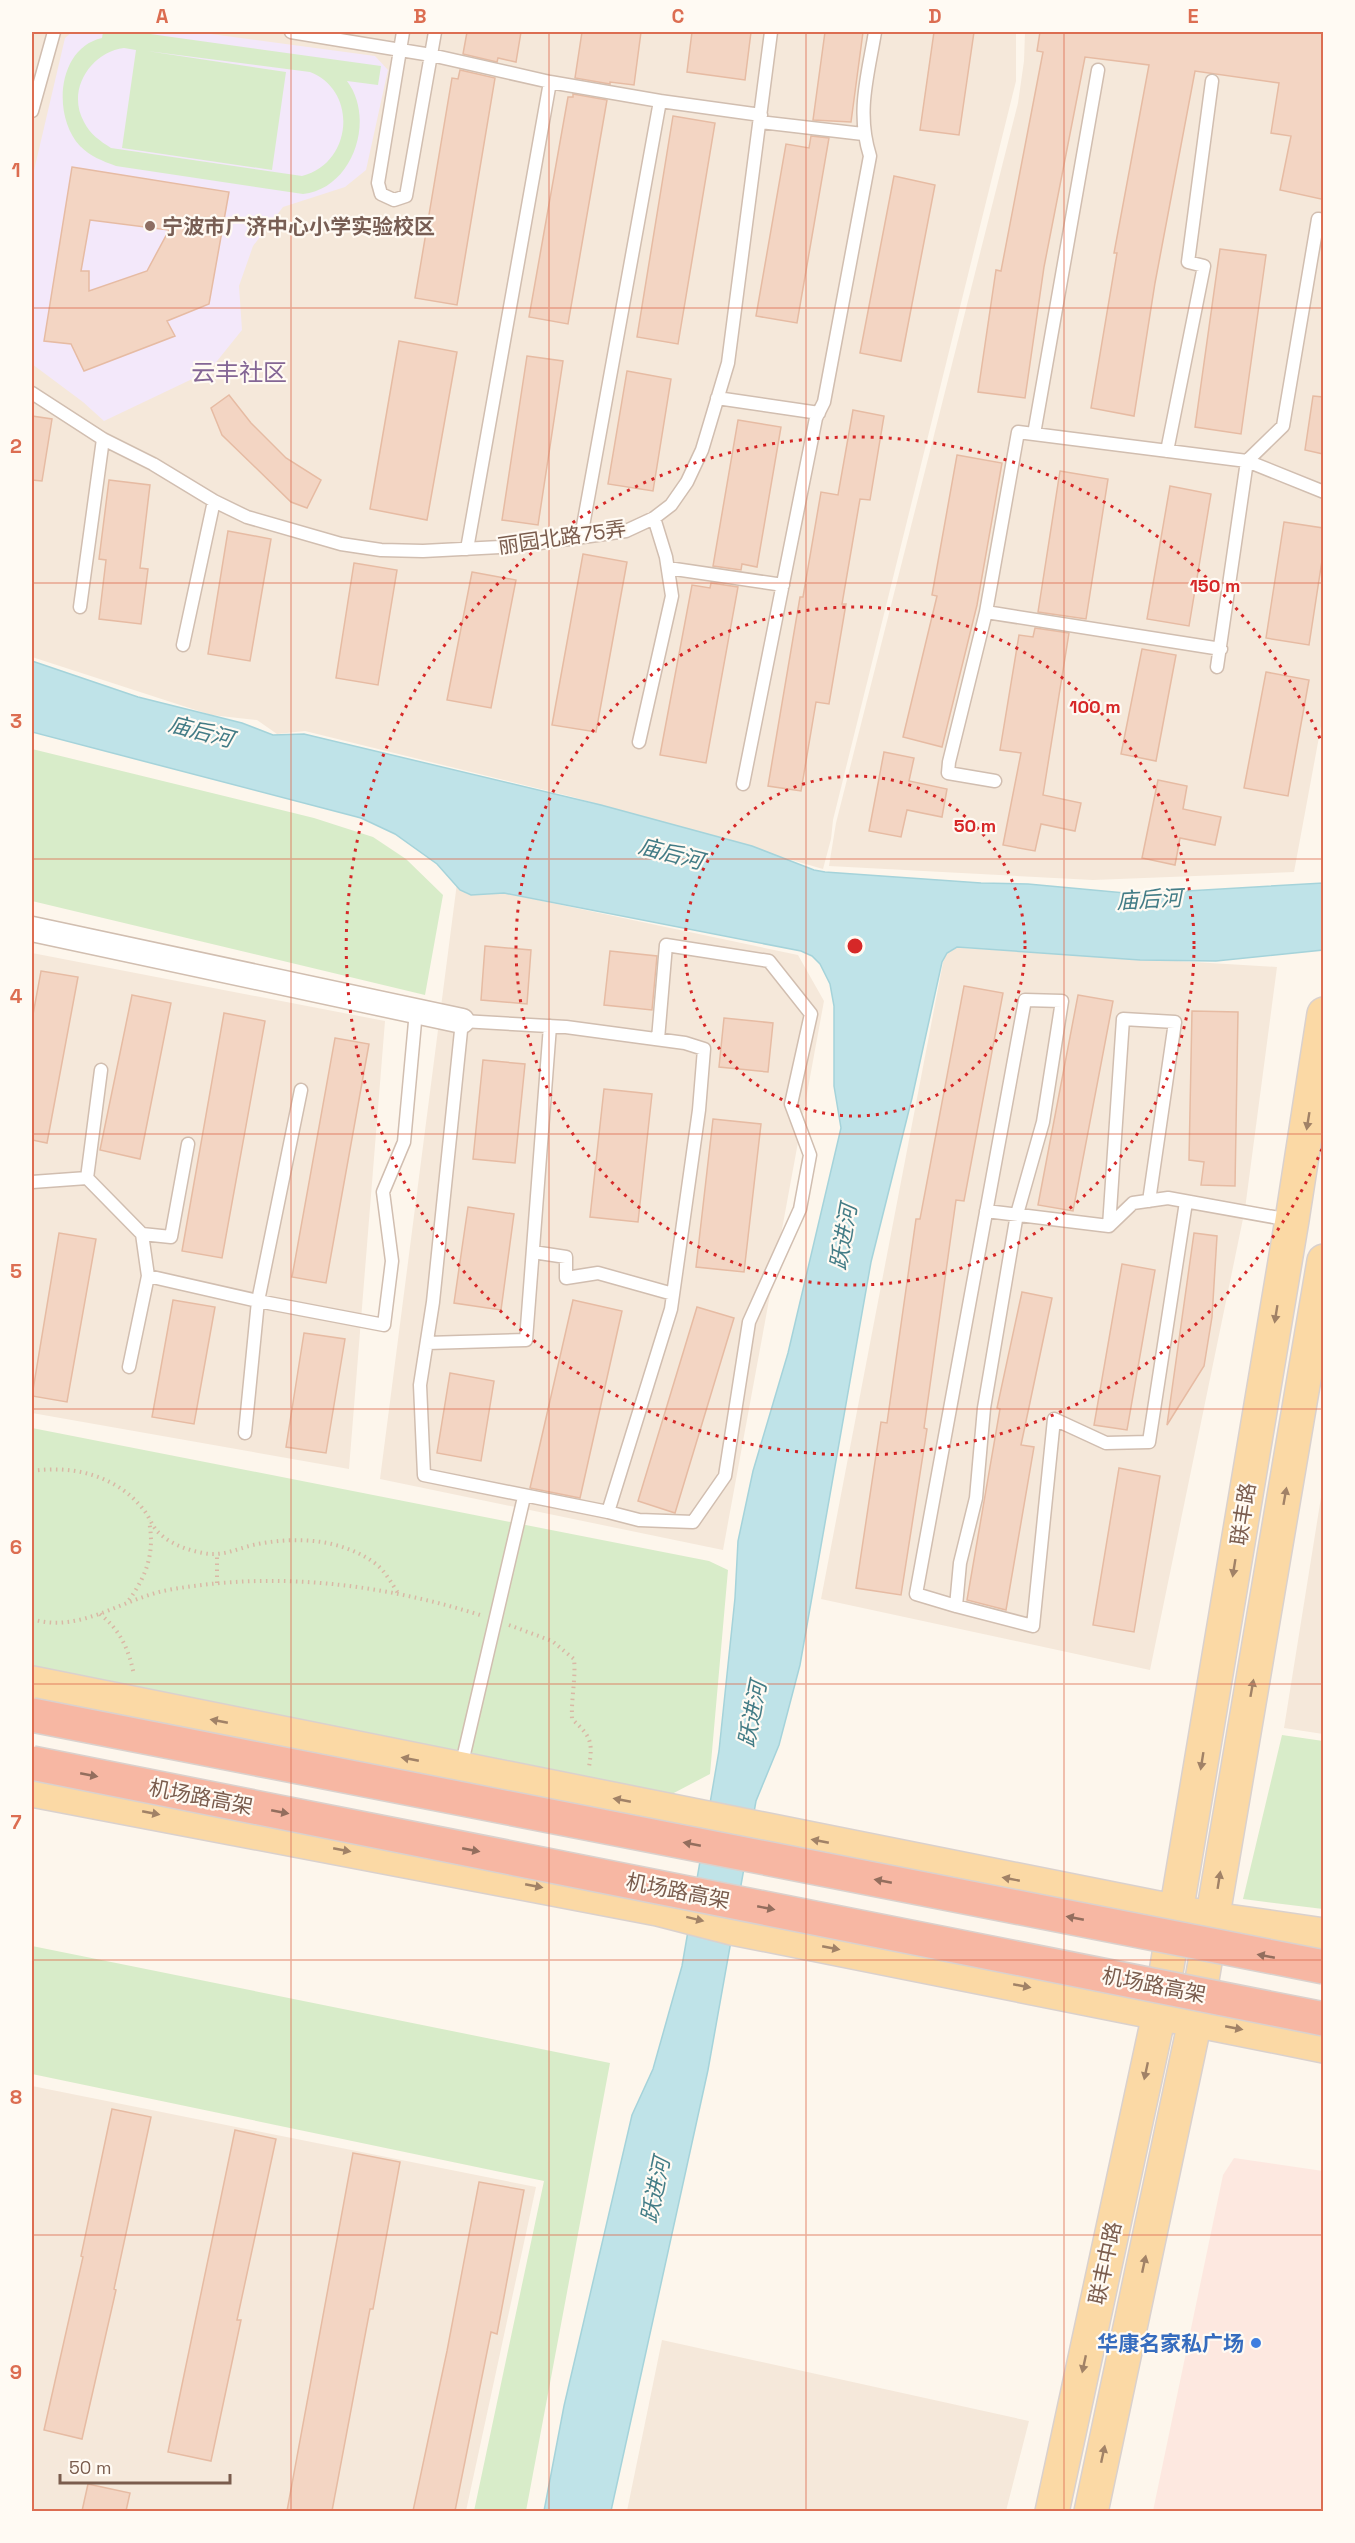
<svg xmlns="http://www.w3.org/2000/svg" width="1355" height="2543" font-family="'Space Grotesk','Noto Sans SC',sans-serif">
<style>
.residential{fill:#f5e8da}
.commercial{fill:#fde8e0}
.education{fill:#f3e8fa}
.green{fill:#d8ecc9;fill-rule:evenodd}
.water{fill:#bfe3e8;stroke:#a5d3da;stroke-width:1.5}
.building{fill:#f3d5c3;stroke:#e6bba3;stroke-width:1.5;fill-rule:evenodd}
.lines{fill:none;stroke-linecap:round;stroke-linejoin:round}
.lane-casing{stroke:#d1beb0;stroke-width:15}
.street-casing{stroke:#d1beb0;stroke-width:27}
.primary-casing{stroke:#dad1cd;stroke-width:36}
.path{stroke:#d9b8a5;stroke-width:4;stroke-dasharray:1.5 4.5;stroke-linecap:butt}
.lane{stroke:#fff;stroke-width:12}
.street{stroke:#fff;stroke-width:24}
.primary{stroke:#fbd9a5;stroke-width:33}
.highway-bridge-casing{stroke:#dad1cd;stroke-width:36;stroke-linecap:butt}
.highway-bridge{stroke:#f7b7a3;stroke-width:33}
.oneway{fill:#a18267}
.oneway2{fill:#936e5e}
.grid{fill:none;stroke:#dc6d51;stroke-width:1.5;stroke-opacity:0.55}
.ring{fill:none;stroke:#d62828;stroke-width:3;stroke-dasharray:3 6}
.education-dot{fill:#8d6e63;stroke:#fffaf3;stroke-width:2}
.shop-dot{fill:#3f7fe0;stroke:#fffaf3;stroke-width:2}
.labels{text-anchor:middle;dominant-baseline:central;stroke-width:4.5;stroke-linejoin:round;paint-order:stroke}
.education-label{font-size:21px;font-weight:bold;fill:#785e54;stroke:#fffaf3;text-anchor:start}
.street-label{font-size:21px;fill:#7a5c4d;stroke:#fffaf3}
.shop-label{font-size:21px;font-weight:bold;fill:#366cbe;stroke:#fffaf3;text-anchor:end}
.water-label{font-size:22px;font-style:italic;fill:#437c86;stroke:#fffaf3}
.quarter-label{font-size:24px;fill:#846695;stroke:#fffaf3}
.centre{fill:#d62828;stroke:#fffaf3;stroke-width:3}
.ring-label{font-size:18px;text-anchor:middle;font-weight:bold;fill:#d62828;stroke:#fffaf3;stroke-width:4.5;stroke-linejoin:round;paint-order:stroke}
.neatline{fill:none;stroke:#dc6d51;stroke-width:2}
.grid-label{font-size:20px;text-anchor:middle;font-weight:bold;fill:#dc6d51}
</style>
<rect width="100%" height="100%" fill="#fdf6ec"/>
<path class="residential" d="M32 32H1016V81L833 820 831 839 823 869 573 797 305 731 277 734 257 720 211 715 32 657Z
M1025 32H1323L1324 710 1294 872 1093 880 829 866 836 823 1018 103 1024 61Z
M457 883 798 955 824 1001 723 1550 380 1479Z
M946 947 1277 967 1245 1209 1150 1670 821 1599Z
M32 953 385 1021 349 1469 32 1413Z
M1323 1485 1324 1734H1323L1284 1728Z
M32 2086 536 2187 466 2511H32Z
M662 2340 1029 2421 1006 2511H627Z"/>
<path class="commercial" d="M1234 2158 1323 2171V2511H1153L1223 2175Z"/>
<path class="education" d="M72 32H196L375 56 388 70 366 170 345 187 283 207 253 246 239 286 242 330 209 371 104 421 83 402 32 364V179L65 38Z"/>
<path class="green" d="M103 32H136L381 66 378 85 347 81C376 119 353 189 303 194L116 166C102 161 90 156 80 146 52 116 57 48 102 38ZM124 48 136 50 122 148 272 170 286 72 147 51 310 72C359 91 352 164 302 176L111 148C100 141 90 134 84 122 66 90 91 52 124 48Z
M32 749 314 818 373 837 406 859 443 895 425 995 32 901Z
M32 1428 709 1561 728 1570 710 1774 670 1795 32 1668Z
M1282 1735 1323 1741V1909L1243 1899Z
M32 1946 610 2063 526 2511H474L544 2181 32 2074Z"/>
<path class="water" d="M32 661 138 697 242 723 273 735 304 734 601 805 752 846 814 870 825 872 981 883 1028 884 1136 894 1323 883V950L1216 961 1140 960 957 947 947 953 942 962 912 1098 871 1262 800 1665 779 1745 756 1801 708 2070 611 2511H544L564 2406 632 2115 653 2069 682 1966 719 1751 735 1598 738 1541 753 1471 788 1353 841 1128 834 1086V1006L830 984 820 964 812 956 801 951 504 893 471 895 460 890 437 864 395 834 361 818 32 732Z"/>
<path class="building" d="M467 32H521L516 62 498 58 497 62 463 54Z
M582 32H641L634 85 610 82V84L575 78Z
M692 32H751L745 80 687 72Z
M825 32H863L851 122 813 120Z
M934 32H974L959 135 920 130Z
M1040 32H1323V197L1321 199 1280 190 1291 136 1271 133 1279 83 1195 71 1155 283 1134 416 1091 408 1117 253H1114L1149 65 1085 57 1044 267 1025 398 978 392 996 270 1001 271 1043 52 1037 51Z
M460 70 495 78 457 305 415 298 452 78 458 79Z
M573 94 607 100 568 324 529 317 568 97H573Z
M673 116 715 123 678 344 637 337Z
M811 136 829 138 797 323 756 316 786 144 809 148Z
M72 167 229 192 209 304 167 321 175 336 84 371 71 344 44 341ZM90 220 169 230 147 271 89 291V271H81Z
M894 176 935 185 901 361 860 353Z
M1220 249 1266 255 1241 434 1195 427Z
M399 341 457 352 427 520 370 509Z
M527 356 563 361 538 525 502 520Z
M627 371 671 379 653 491 608 484Z
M229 395 251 423 286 458 321 480 307 508 291 502 222 435 211 408Z
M1313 396 1323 397V454L1305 450Z
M853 410 884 416 870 500 860 499 842 604H846L829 704 816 702 801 791 768 786 800 597H803L821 492 838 495Z
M32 416 52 419 42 481 32 480Z
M738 420 781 427 757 567 742 564 741 570 713 566Z
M957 455 1002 463 977 605 942 747 903 737 937 596 932 595Z
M1060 471 1108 479 1086 619 1038 612Z
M109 480 150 485 140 568 148 569 141 624 99 619 106 560 99 559Z
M1170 486 1211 494 1189 626 1147 619Z
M1284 522 1323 528V554L1309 645 1266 638Z
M228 531 271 539 250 661 208 654Z
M583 554 627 562 596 732 552 725Z
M354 563 397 570 378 685 336 678Z
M472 572 516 580 491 708 447 700Z
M711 583 738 587 706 763 660 755 692 585 710 588Z
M1035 628 1069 633 1043 795 1081 803 1075 831 1041 824 1035 851 1003 845 1021 753 1000 750 1019 635 1033 637Z
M1142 649 1176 655 1156 761 1121 754Z
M1266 672 1309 680 1288 796 1244 788Z
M884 752 914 758 909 781 947 789 942 817 907 810 901 837 869 831Z
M1158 780 1187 786 1183 809 1221 817 1215 845 1180 838 1175 865 1142 858Z
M485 946 531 950 527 1004 481 1000Z
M610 951 657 956 652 1010 604 1005Z
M41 971 78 977 47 1143 32 1140V1020Z
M964 986 1003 993 964 1201 956 1200 924 1428 927 1429 901 1595 856 1588 881 1422 887 1423 916 1219H920Z
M132 995 171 1003 140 1159 100 1150Z
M1078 995 1113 1001 1073 1211 1038 1205Z
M1192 1011 1238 1012 1235 1186 1201 1185 1204 1162 1189 1160Z
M224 1013 265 1021 222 1258 182 1251Z
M724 1018 773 1023 768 1072 719 1067Z
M335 1038 369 1044 326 1283 292 1277Z
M483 1060 525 1064 515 1163 473 1159Z
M604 1089 652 1094 638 1222 590 1217Z
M713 1119 761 1124 744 1272 696 1267Z
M468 1207 514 1214 501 1310 454 1303Z
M59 1233 96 1239 67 1402 32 1396Z
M1194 1233 1217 1236 1212 1317 1204 1366 1167 1425Z
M1122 1264 1155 1270 1127 1430 1094 1425Z
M1022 1292 1052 1298 1021 1445 1034 1447 1006 1610 967 1600 1000 1409 997 1408Z
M173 1300 215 1307 194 1424 152 1417Z
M573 1300 622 1311 580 1498 530 1488Z
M697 1307 734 1318 675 1513 638 1501Z
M304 1333 345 1339 326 1453 286 1447Z
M450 1373 494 1381 481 1461 437 1453Z
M1119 1468 1160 1476 1134 1632 1093 1625Z
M112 2109 151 2117 114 2289 116 2290 82 2439 44 2430 83 2257 81 2256Z
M235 2130 276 2139 237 2320H241L211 2461 168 2452Z
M353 2153 400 2162 373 2309H370L332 2511H287Z
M479 2182 524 2190 497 2334 491 2332 455 2511H413L447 2351Z
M88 2484 130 2493 126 2511H82Z"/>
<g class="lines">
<defs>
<path id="lane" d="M291 32 431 55 550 82 660 101 761 115
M403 32 378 183 381 194 394 200 406 196 435 32
M32 111 54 32
M760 122 863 134
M32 393 103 439 153 464 214 501 247 517 341 544 381 550 423 551 518 546 626 531 654 518 671 505 687 482 702 450 728 363 771 32
M717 398 819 413
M1034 434 1098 70
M1167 451 1204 266 1188 262 1212 81
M581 537 660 101
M467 549 550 82
M668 568 783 585
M80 607 103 439
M986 612 949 762 948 773 995 781
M183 645 214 501
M1221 649 986 612 1018 432 1247 461 1324 492
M1217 667 1247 461 1283 426 1318 219 1324 220
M639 742 672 596 666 557 654 518
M743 784 816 418 824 402 870 156C856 112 868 75 875 32
M1025 1000 1062 1001 1043 1122 1017 1214 984 1408 976 1498 960 1563 956 1606 916 1594Z
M462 1021 566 1027 685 1043 704 1049 699 1110 671 1309 608 1512 424 1475 420 1385 433 1302Z
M87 1178 142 1234 148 1276 129 1367
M32 1182 87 1178 101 1070
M986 1211 1109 1226 1133 1203 1168 1198 1290 1220
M1109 1226 1123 1019 1175 1022 1149 1201
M142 1234 171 1237 188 1144
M533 1252 566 1257V1278L598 1273 673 1294
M148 1276 258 1301 301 1090
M427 1343 526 1340 550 1026
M245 1433 258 1301 384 1325 392 1261 383 1192 404 1142 416 1011
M608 1512 639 1520 693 1522 725 1476 749 1322 800 1209 810 1155 791 1104 811 1014 769 961 666 945 658 1039
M956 1606 1033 1626 1054 1419 1106 1443 1149 1442 1186 1202
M461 1767 524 1497"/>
<path id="street" d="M32 929 462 1021"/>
<path id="primary" d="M32 1683 1213 1919 1324 1935
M32 1790 658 1909 732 1928 1324 2046
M1052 2512 1159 2014 1292 1220 1324 1014
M1091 2512 1195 2021 1324 1261"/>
</defs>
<use href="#lane" class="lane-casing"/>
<use href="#street" class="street-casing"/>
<use href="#primary" class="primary-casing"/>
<path class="path" d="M32 1471C72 1465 116 1475 143 1509 149 1516 152 1526 158 1532 170 1544 187 1550 203 1553 221 1557 236 1549 253 1545 294 1536 341 1538 376 1564 385 1571 392 1584 398 1593
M217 1583V1554
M129 1600C147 1575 155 1552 149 1521
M100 1614C121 1631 129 1650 134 1675
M32 1619C80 1634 121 1599 168 1590 273 1571 378 1583 480 1615
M509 1625 552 1641 574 1659C576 1679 571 1698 572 1719 591 1737 593 1741 589 1767"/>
<use href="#lane" class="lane"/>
<use href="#street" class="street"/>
<use href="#primary" class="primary"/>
<defs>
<path id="highway-bridge" d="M32 1715 1324 1967
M32 1763 1324 2019"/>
</defs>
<use href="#highway-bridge" class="highway-bridge-casing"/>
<use href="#highway-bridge" class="highway-bridge"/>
</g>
<defs><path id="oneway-solid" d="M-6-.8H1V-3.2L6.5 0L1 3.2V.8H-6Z" transform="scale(1.5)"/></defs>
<g class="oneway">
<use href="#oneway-solid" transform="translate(1308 1121) rotate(99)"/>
<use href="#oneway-solid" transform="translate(1276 1314) rotate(99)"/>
<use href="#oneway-solid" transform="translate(1285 1496) rotate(-80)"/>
<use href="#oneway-solid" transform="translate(1234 1568) rotate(99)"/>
<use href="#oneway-solid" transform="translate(1252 1688) rotate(-80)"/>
<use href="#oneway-solid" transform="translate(219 1721) rotate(-169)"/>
<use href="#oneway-solid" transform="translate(410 1759) rotate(-169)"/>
<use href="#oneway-solid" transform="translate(1202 1761) rotate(99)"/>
<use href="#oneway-solid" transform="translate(622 1800) rotate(-169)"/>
<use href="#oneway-solid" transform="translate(151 1813) rotate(11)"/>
<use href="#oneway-solid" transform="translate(820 1841) rotate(-169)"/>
<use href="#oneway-solid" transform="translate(342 1850) rotate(11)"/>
<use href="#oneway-solid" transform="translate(1011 1879) rotate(-169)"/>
<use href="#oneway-solid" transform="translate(1219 1880) rotate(-81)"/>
<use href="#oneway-solid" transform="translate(534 1886) rotate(11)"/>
<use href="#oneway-solid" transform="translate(695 1919) rotate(14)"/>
<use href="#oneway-solid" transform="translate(831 1948) rotate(11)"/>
<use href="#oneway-solid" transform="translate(1022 1986) rotate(11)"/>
<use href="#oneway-solid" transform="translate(1234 2028) rotate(11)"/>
<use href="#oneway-solid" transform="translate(1146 2071) rotate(102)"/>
<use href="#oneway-solid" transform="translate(1144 2264) rotate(-78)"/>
<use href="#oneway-solid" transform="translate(1084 2364) rotate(102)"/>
<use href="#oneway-solid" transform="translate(1103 2454) rotate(-78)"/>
</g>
<g class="oneway2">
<use href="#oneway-solid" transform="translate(89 1775) rotate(11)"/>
<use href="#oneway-solid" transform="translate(280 1812) rotate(11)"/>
<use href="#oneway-solid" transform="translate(692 1844) rotate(-169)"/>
<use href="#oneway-solid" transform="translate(471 1850) rotate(11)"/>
<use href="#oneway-solid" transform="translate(883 1881) rotate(-169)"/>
<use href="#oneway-solid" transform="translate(766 1908) rotate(11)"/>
<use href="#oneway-solid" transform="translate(1075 1918) rotate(-169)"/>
<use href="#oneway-solid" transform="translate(1266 1956) rotate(-169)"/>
</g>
<path class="grid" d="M291 32V2512M549 32V2512M806 32V2512M1064 32V2512M32 308H1324M32 583H1324M32 859H1324M32 1134H1324M32 1409H1324M32 1684H1324M32 1960H1324M32 2235H1324"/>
<g class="ring">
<circle cx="855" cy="946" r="170"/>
<circle cx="855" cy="946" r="339"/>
<path d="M1322 1149A509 509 0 1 1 1322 743"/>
</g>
<circle class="education-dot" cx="150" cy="226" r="6"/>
<circle class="shop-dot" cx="1256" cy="2343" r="6"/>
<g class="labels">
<g class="education-label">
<text x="162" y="226">宁波市广济中心小学实验校区</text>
</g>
<g class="street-label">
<text transform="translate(562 537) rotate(-8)">丽园北路75弄</text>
<text transform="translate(1243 1514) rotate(-81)">联丰路</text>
<text transform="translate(201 1797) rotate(11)">机场路高架</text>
<text transform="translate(678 1891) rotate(11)">机场路高架</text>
<text transform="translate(1154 1985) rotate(11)">机场路高架</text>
<text transform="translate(1105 2263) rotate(-78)">联丰中路</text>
</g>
<g class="shop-label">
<text x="1244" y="2343">华康名家私广场</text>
</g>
<g class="water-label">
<text transform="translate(201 731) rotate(15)">庙后河</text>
<text transform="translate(671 853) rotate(15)">庙后河</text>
<text transform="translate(1149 899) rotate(-3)">庙后河</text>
<text transform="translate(843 1237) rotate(-80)">跃进河</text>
<text transform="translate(752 1714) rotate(-79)">跃进河</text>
<text transform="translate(655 2190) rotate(-78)">跃进河</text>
</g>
<g class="quarter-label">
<text x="239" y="372">云丰社区</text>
</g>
</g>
<circle cx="855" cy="946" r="9" class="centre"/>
<g class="ring-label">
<text x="1215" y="592">150 m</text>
<text x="1095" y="713">100 m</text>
<text x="975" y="832">50 m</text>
</g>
<rect width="1355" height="2543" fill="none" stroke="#fffaf3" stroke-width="66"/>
<path d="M60 2474v9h170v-9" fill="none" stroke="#7a5c4d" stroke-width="3"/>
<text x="69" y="2474" font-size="18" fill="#7a5c4d" stroke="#fffaf3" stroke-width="4.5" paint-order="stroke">50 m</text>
<rect x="33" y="33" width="1289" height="2477" class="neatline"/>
<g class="grid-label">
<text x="162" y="23">A</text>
<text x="420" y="23">B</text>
<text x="678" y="23">C</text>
<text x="935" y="23">D</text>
<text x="1193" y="23">E</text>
<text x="16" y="177">1</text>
<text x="16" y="453">2</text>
<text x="16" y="728">3</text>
<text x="16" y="1003">4</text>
<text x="16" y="1278">5</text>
<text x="16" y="1554">6</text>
<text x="16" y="1829">7</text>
<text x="16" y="2104">8</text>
<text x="16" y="2379">9</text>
</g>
</svg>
